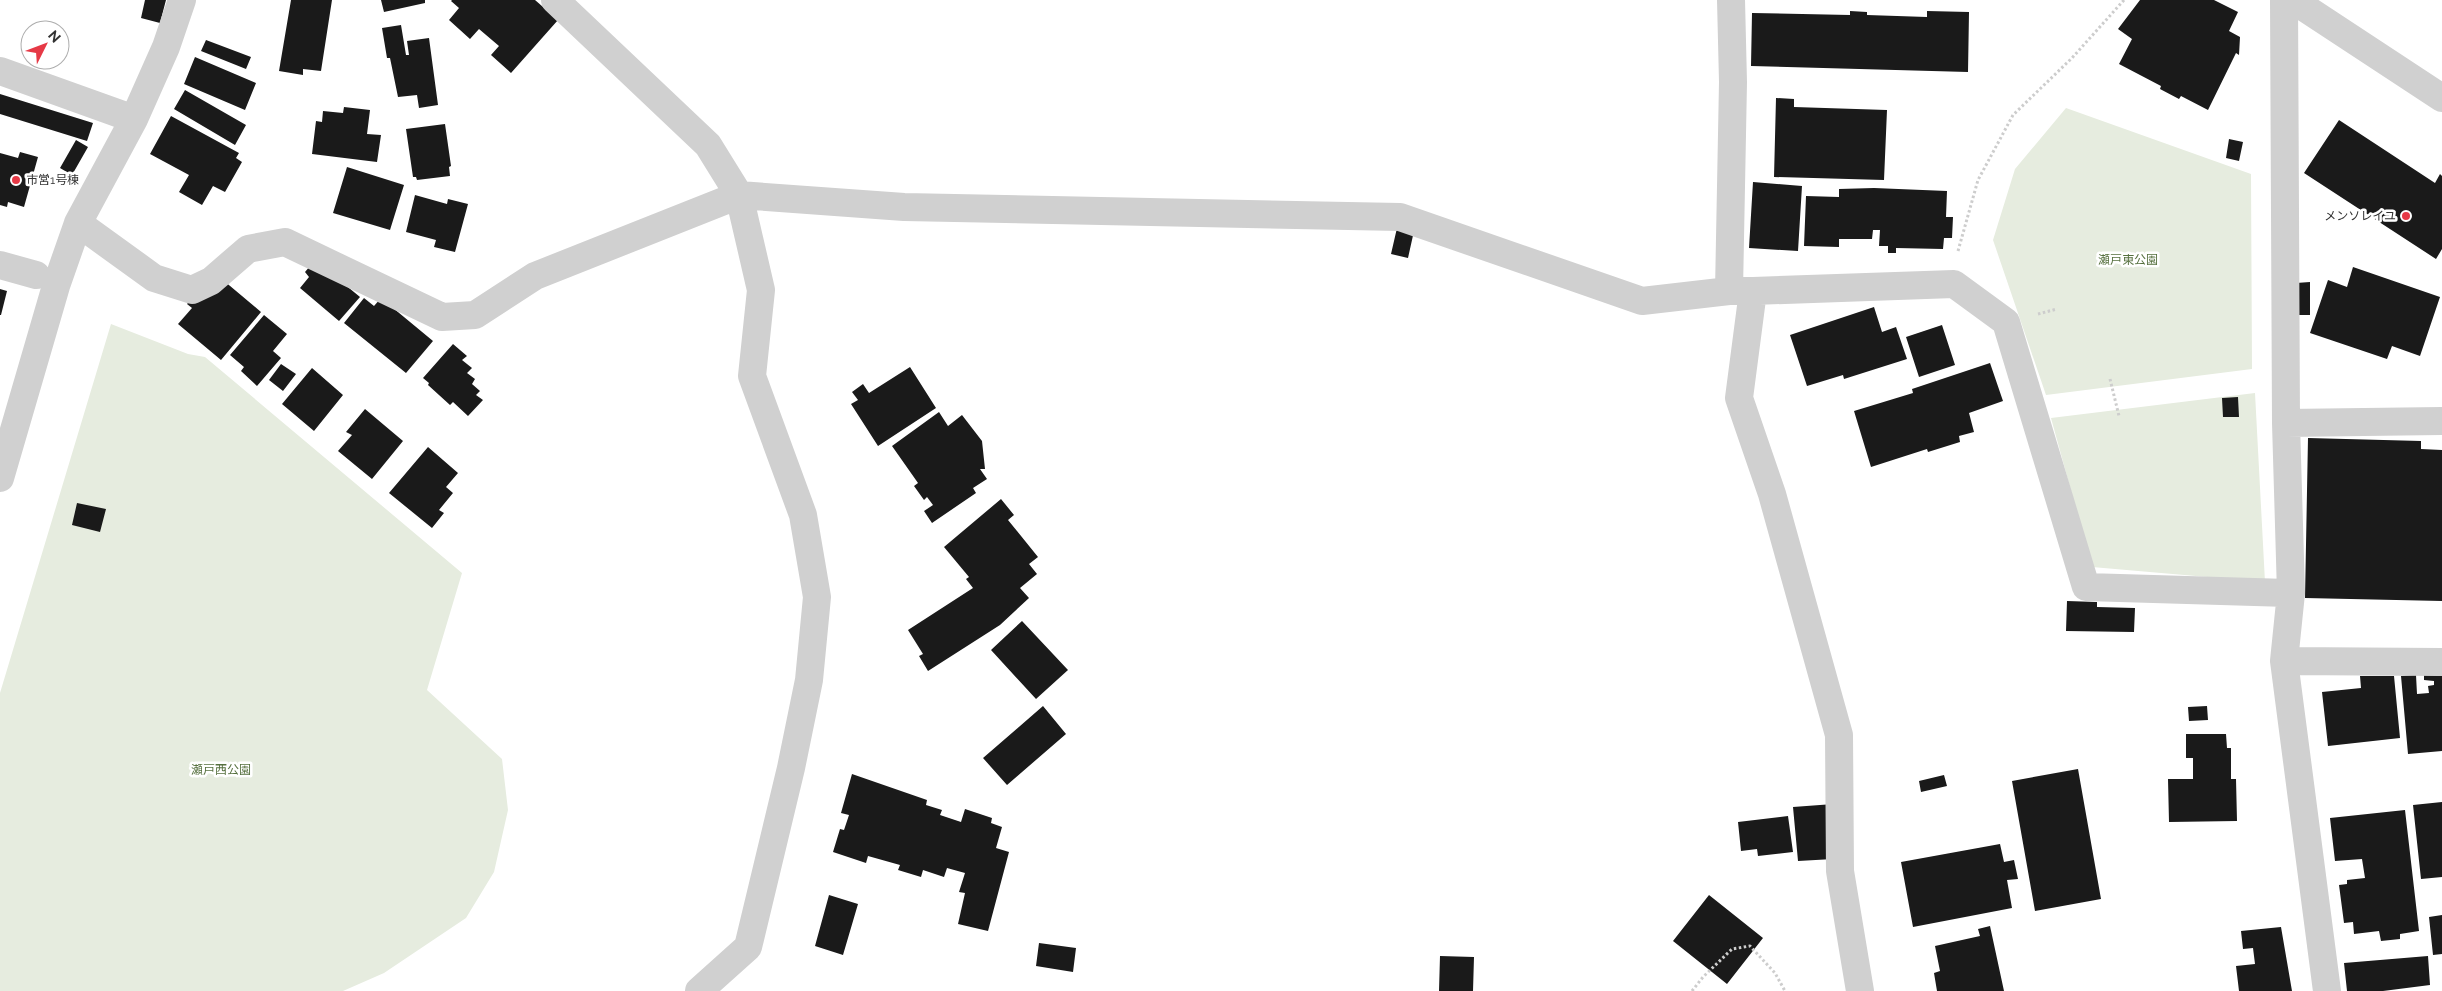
<svg xmlns="http://www.w3.org/2000/svg" width="2442" height="991" font-family="Raleway,'Noto Sans JP',sans-serif">
<style>
.green{fill:#e6ecdf}
.building{fill:#1a1a1a}
.lines{fill:none;stroke-linecap:round;stroke-linejoin:round}
.path{stroke:#cdcdcd;stroke-width:3;stroke-dasharray:2.5 2.5;stroke-linecap:butt}
.minor{stroke:#d0d0d0;stroke-width:28}
.poi-dot{fill:#e63946;stroke:#fff;stroke-width:2}
.labels{text-anchor:middle;dominant-baseline:central;stroke-width:5;stroke-linejoin:round;paint-order:stroke}
.poi-label{font-size:12px;fill:#333;stroke:#fff;text-anchor:start}
.park-label{font-size:12px;fill:#56703f;stroke:#fff}
</style>
<rect width="100%" height="100%" fill="#fff"/>
<path class="green" d="M2066 108 2251 174 2252 369 2046 395 1993 240 2015 169Z
M111 324 188 354 205 357 462 573 427 690 502 759 508 810 494 872 466 918 384 973 343 991H0V693Z
M2255 393 2265 582 2092 567 2051 418Z"/>
<path class="building" d="M145 0H166L160 23 141 18Z
M291 0H332L321 71 303 69V75L279 71Z
M381 0H425V3L384 12Z
M452 0H535L558 20 511 73 491 55 499 46 479 29 470 39 449 20 459 8 451 1Z
M2140 0H2214L2238 12 2229 31 2240 37 2239 55 2236 53 2208 110 2181 96 2179 99 2160 89 2161 86 2119 64 2132 39 2118 29Z
M1850 11 1867 12V15L1927 17V11L1969 12 1968 72 1751 66 1752 13 1850 15Z
M401 25 406 55H409L407 41 429 38 438 105 419 108 417 95 398 97 390 58H387L382 28Z
M206 40 251 57 246 69 201 51Z
M195 57 256 83 245 110 184 84Z
M185 90 246 125 235 145 174 109Z
M0 94 93 123 87 141 0 114Z
M1776 98 1794 99V107L1887 110 1884 180 1774 177Z
M344 107 370 110 367 134 381 135 377 162 312 154 316 121 322 122 323 111 343 113Z
M171 116 239 153 236 158 242 162 225 192 213 186 202 205 179 192 189 175 150 154Z
M2339 120 2435 183 2440 174 2442 176V249L2436 259 2304 173Z
M445 124 451 166 449 167 450 176 417 180 416 177H413L406 129Z
M2229 139 2243 142 2239 161 2226 158Z
M76 140 88 147 72 175 60 168Z
M20 152 38 157 24 207 8 202 7 207 0 205V153L18 158Z
M347 167 404 185 390 230 333 213Z
M1753 182 1802 186 1798 251 1749 248Z
M1874 188 1947 191 1946 217H1953L1952 238H1944L1943 249 1896 248V253H1888V246H1879L1880 230H1873L1872 239H1839V247L1804 246 1806 196 1839 197V189Z
M415 195 447 204 448 199 468 204 455 252 434 247 436 240 406 232Z
M1397 228 1414 231 1408 258 1391 254Z
M315 260 360 297 339 321 300 288 309 277 305 272Z
M2353 267 2440 297 2420 356 2392 346 2387 359 2310 333 2328 280 2347 287Z
M211 275H217L261 312 221 360 178 324 192 308 187 304Z
M2310 282V315H2297L2296 283Z
M0 289 7 291 1 315H0Z
M364 298 374 306 381 298 433 341 406 373 344 323Z
M1874 307 1882 332 1896 327 1907 359 1844 379 1843 375 1807 386 1790 335Z
M264 315 287 334 273 351 281 358 257 386 241 371 244 367 230 355Z
M1942 325 1955 365 1919 377 1906 337Z
M453 344 467 356 462 360 472 368 467 373 475 379 472 384 480 391 476 395 483 400 468 416 453 402 450 405 428 385 429 383 423 378Z
M1990 363 2003 401 1969 413 1974 432 1959 436 1960 442 1928 452 1927 449 1871 467 1854 411 1913 393 1912 389Z
M281 364 296 374 283 391 269 380Z
M910 367 936 408 878 446 851 404 858 400 852 392 863 384 869 393Z
M312 368 343 395 314 431 282 404Z
M2238 397 2239 417H2223L2222 398Z
M365 409 403 441 372 479 338 451 352 435 346 432Z
M939 412 948 426 962 415 982 441 985 469H980L987 479 973 488 976 493 932 523 924 511 933 505 927 497 924 500 914 486 918 483 892 446Z
M2308 438 2421 441V449L2442 450V601L2305 598Z
M428 447 458 473 446 487 453 493 439 510 444 513 432 528 389 493Z
M1001 499 1014 515 1008 520 1038 557 1029 564 1037 574 1020 588 1029 598 1000 625 928 671 919 656 923 654 908 630 973 588 966 579 969 577 944 547Z
M77 503 106 509 100 532 72 525Z
M2067 601 2097 602V607L2135 608 2134 632 2066 631Z
M1022 621 1068 670 1036 699 991 650Z
M2416 675 2417 694 2429 693 2428 686 2434 685V681L2424 680V675L2442 676V751L2408 754 2401 676Z
M2360 676H2394L2400 738 2328 746 2322 692 2361 688Z
M1043 706 1066 734 1007 785 983 758Z
M2207 706 2208 720 2189 721 2188 707Z
M2186 734H2226L2227 748H2231V779H2236L2237 821 2169 822 2168 779H2193V758H2186Z
M2078 769 2101 899 2035 911 2012 781Z
M852 774 927 800 926 805 942 810 940 815 961 822 965 809 992 818 991 823 1002 827 996 848 1009 852 988 931 958 924 965 893 959 892 965 873 947 868 944 877 923 870 921 877 898 870 900 865 868 856 866 863 833 852 840 829 844 830 849 815 841 813Z
M1944 775 1947 786 1921 792 1919 781Z
M2442 802V877L2421 879 2413 805Z
M1847 803 1851 858 1798 861 1793 807Z
M2405 810 2419 931 2400 934V939L2381 941 2379 931 2354 934 2353 922 2344 923 2339 885 2347 884V880L2365 878 2362 859 2335 861 2330 818Z
M1788 816 1793 852 1758 856 1757 849 1741 851 1738 822Z
M2000 844 2004 862 2014 860 2018 879 2007 880 2012 908 1913 927 1901 862Z
M829 895 858 904 843 955 815 946Z
M1709 895 1763 938 1727 984 1673 941Z
M2442 915V954L2433 955 2429 917Z
M1990 926 2004 991H1937L1934 973 1940 971 1935 946 1980 936 1978 929Z
M2281 927 2292 991H2239L2236 966 2255 964 2253 948 2243 949 2241 931Z
M1039 943 1076 948 1073 972 1036 966Z
M1440 956 1474 957 1473 991H1439Z
M2428 956 2430 985 2383 991H2347L2344 963Z"/>
<g class="lines">
<path class="path" d="M1958 251 1978 180 2013 115 2072 58 2124 0
M2038 314 2057 309
M2110 379 2119 416
M1692 991 1703 977 1732 949 1750 946 1775 973 1785 991"/>
<path class="minor" d="M555 0 708 145 739 195 761 290 752 376 803 515 817 597 809 680 791 768 748 947 699 991
M1731 0 1733 82 1729 291H1753L1739 398 1772 494 1839 735 1840 871 1860 991
M2284 0 2286 423 2291 593 2284 661 2327 991
M2293 0 2442 98
M0 71 134 119
M78 223 154 278 192 290 211 281 248 249 285 242 442 317 475 315 535 276 739 195 904 207 1400 217 1642 301 1729 291
M0 265 36 275
M1753 291 1954 284 2006 322 2086 587 2291 593
M2286 423 2442 421
M0 478 56 286 78 223 134 119 166 47 182 0
M2284 661 2442 662"/>
</g>
<g class="poi-dot">
<circle cx="16" cy="180" r="5"/>
<circle cx="2406" cy="216" r="5"/>
</g>
<g class="labels">
<g class="poi-label">
<text x="26" y="180">市営1号棟</text>
<text x="2396" y="216" text-anchor="end">メンソレイユ</text>
</g>
<g class="park-label">
<text x="2128" y="260">瀬戸東公園</text>
<text x="221" y="770">瀬戸西公園</text>
</g>
</g>
<g transform="translate(45 45) rotate(48)"><circle r="24" fill="#ffffff" stroke="#adadad"/>
<path d="M0-4L9 19L0 12L-9 19Z" fill="#e63946"/>
<text y="-8" font-size="14" font-weight="bold" text-anchor="middle" fill="#333333">N</text>
</g>
</svg>
